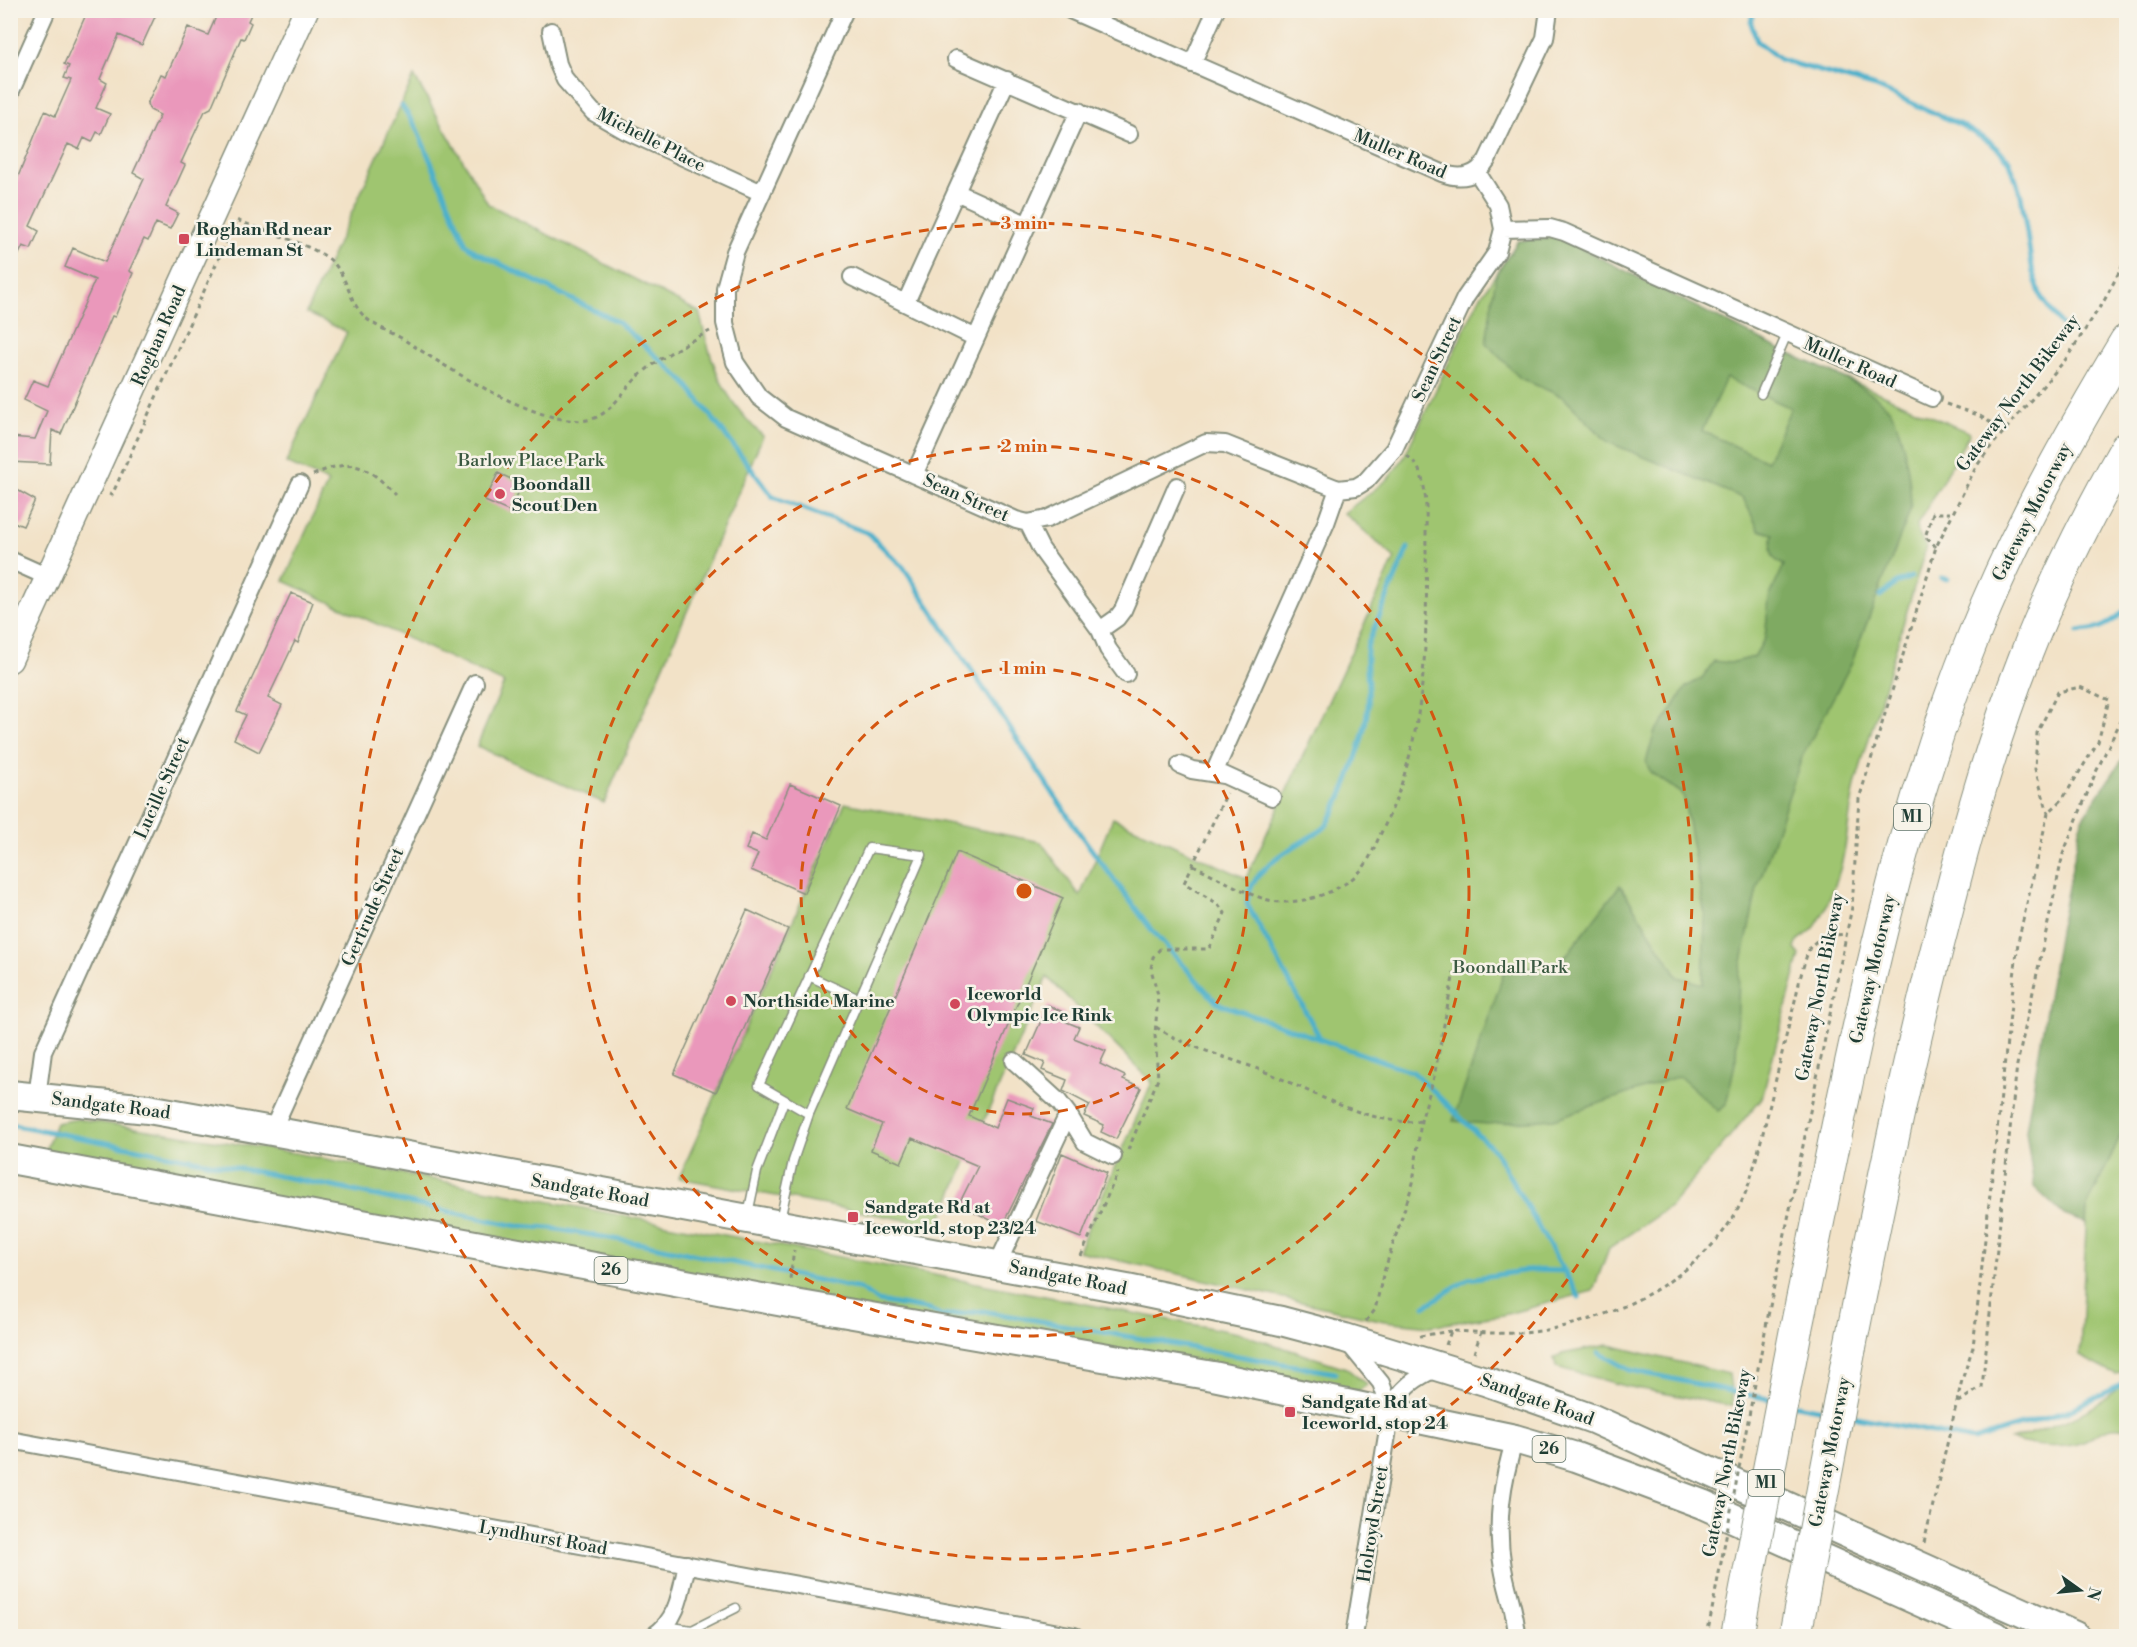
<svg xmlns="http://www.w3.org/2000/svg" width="2137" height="1647" font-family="'Libre Bodoni',serif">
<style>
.green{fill:#9fc570;stroke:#5f8152;stroke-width:1.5}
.forest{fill:#7faa62;stroke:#4f744b;stroke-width:1.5;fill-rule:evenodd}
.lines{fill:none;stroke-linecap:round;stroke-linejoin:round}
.stream{stroke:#4cb0cb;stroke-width:5}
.building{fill:#ea98bb}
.service-casing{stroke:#88907e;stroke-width:11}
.minor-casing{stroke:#88907e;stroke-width:20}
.secondary-casing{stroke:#88907e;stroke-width:27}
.trunk-casing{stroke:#88907e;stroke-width:32}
.motorway-casing{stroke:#88907e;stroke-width:34}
.path{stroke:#88907e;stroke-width:3;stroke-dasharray:4.5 4.5;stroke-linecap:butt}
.service{stroke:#fff;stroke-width:8}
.minor{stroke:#fff;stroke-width:16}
.secondary{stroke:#fff;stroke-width:24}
.trunk{stroke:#fff;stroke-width:28}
.motorway{stroke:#fff;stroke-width:32}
.motorway-bridge-casing{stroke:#88907e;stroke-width:34;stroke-linecap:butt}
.path-bridge{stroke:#88907e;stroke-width:3;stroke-dasharray:4.5 4.5;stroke-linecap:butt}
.motorway-bridge{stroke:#fff;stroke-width:32}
.ring{fill:none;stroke:#d45610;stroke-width:3;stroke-dasharray:10 8}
.poi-dot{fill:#d1495b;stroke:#f7f3e8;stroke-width:2}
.labels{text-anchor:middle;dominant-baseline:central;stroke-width:5;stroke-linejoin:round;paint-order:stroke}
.shield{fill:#f7f3e8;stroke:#60746a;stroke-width:1.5}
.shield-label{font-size:16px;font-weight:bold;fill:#1f3d34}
.street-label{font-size:18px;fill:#1f3d34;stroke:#f7f3e8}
.poi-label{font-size:18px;font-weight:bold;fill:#1f3d34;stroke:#f7f3e8;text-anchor:start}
.park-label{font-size:18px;fill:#395840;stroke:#f7f3e8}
.centre{fill:#d45610;stroke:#f7f3e8;stroke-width:3}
.ring-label{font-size:18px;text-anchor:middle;font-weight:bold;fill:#d45610;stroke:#f7f3e8;stroke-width:5;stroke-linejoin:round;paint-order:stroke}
</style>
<rect width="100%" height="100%" fill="#f7f3e8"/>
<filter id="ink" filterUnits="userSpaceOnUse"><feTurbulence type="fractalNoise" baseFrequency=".0167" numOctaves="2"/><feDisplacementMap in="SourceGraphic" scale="12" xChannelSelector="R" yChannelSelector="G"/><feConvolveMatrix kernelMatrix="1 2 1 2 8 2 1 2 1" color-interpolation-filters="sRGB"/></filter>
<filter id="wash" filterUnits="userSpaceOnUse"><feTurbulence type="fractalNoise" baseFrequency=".008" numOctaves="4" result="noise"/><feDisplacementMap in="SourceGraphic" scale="24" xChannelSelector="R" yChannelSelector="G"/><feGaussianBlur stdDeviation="1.35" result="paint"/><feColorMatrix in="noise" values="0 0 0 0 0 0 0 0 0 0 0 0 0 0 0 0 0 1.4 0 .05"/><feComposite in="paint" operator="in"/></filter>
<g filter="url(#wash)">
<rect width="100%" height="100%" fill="#f2e2c7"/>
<path class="green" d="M414 76 488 204 699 312C713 367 720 396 763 436L604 803 477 746 504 683 284 581 328 482 286 463 347 332 306 313Z
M1557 236 1779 349 1970 433 1917 525 1918 533 1926 547 1856 782C1847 819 1848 856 1832 892 1828 903 1821 920 1813 929 1805 937 1797 938 1795 949L1800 955 1762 1098 1671 1206 1609 1248 1593 1291 1503 1315 1430 1326 1384 1321 1078 1251 1152 1082 1047 977 938 1226 679 1178 845 803 1041 842 1080 896 1113 818 1246 878 1395 558 1344 513 1388 479 1403 459 1479 299 1518 241Z
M78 1119 295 1153 1238 1333 1346 1368 1367 1385 1360 1390 1338 1394 66 1165 46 1149 56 1123Z
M2126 1124V1372L2116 1375 2080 1356 2087 1207Z
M1609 1345 1729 1374 1733 1406 1625 1386 1556 1367 1554 1358 1562 1354Z
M2126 1382V1430C2107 1421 2091 1442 2073 1445 2051 1449 2032 1445 2011 1440 2056 1425 2091 1415 2126 1382Z"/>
<path class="forest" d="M1557 236C1630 273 1703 311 1777 348 1805 362 1870 385 1889 409 1903 427 1913 489 1910 511L1851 664 1802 757 1757 889 1739 976 1736 1059 1726 1105 1718 1111 1679 1076 1554 1119 1488 1124 1453 1121 1506 967 1558 966 1620 885 1678 977 1703 984 1705 915 1683 794 1651 773 1646 762 1655 731 1668 716 1686 687 1702 678 1714 661 1730 663 1754 657 1765 638 1769 598 1784 565C1769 559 1770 548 1773 534L1759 530 1743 498 1608 442 1563 397 1520 378 1486 343 1496 275 1518 241ZM1726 378 1791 408 1767 461 1702 431Z
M2126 754V1124L2087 1207 2086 1223 2064 1215 2034 1187 2026 1131 2059 931 2082 819Z"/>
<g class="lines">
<path class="stream" d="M1753 10 1751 23 1757 41 1781 60 1876 87 1961 125 1991 143 2009 160 2021 195 2033 273 2041 297 2063 327
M402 106 416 127 466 244 476 252 618 322 684 381 773 497 868 533 903 567 1080 834 1151 929 1217 1003 1413 1072 1495 1151 1579 1297
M1941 578 1948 579
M1880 596 1897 583 1911 577
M2079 631C2100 631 2111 623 2126 610
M1320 1038 1247 904C1249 871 1285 852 1310 837 1316 833 1325 830 1328 823 1347 789 1363 745 1368 707 1370 686 1364 664 1368 643L1408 548
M10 1124 325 1185 517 1226 551 1228 649 1245 860 1289 878 1301 930 1310 943 1316 983 1311 1335 1373
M1425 1306 1468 1279 1530 1270 1565 1271
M1599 1353 1630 1370 1773 1400
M1791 1404 1829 1411
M1847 1415 1973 1440 2067 1411 2126 1383"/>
</g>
<g id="blocks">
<path class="building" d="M88 10H158L142 45 119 35 100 79 107 83 96 108 110 114 101 134 97 132 92 142 84 138 79 149 68 144 30 226 39 231 31 249 23 246 10 272V196L45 111 55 116 71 80 64 78 69 66 64 64Z
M219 10H253L248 21 251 23 244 39 241 38 211 108 205 111 181 163 185 165 166 207 178 213 170 229 156 223 148 241 144 239 129 271 133 273 121 302 115 317 112 316 61 434 52 430 50 464 10 462V437L35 439 47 411 24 400 33 380 48 386 95 280 65 267 73 248 105 262 144 179 133 173 160 115 150 110 147 104 161 74 166 76 188 27 208 35Z
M498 473 522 484 510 512 485 501Z
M10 486 35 500 23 526 13 522 10 527Z
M291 593 313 602 298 643 295 641 268 698 282 705 259 752 234 739 246 715 237 711Z
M790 784 841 806 804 893 751 870 758 854 746 849 752 834 766 840Z
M957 852 1063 898 969 1116 995 1128 1007 1098 1034 1108 1031 1116 1052 1124 1002 1226 959 1204 978 1166 912 1138 901 1163 871 1150 882 1124 847 1109Z
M747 910 788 929 716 1092 674 1074Z
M1048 1005 1065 1013 1062 1020 1079 1027 1074 1038 1106 1051 1100 1064 1125 1076 1123 1080 1141 1088 1116 1139 1101 1132 1104 1125 1084 1116 1090 1105 1063 1091 1067 1080 1042 1070 1045 1063 1026 1055Z
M1062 1153 1107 1173 1081 1238 1036 1221Z"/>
</g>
</g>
<g filter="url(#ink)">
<use href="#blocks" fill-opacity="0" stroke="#88907e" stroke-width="1.5"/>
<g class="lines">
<defs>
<path id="service" d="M1761 394 1787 334
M869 848 922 855 809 1114 759 1085Z
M809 976 861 1000
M748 1214 757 1171 784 1101
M780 1220 793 1161 809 1114
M665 1626 692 1630 736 1608"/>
<path id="minor" d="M845 10 735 252 725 288V323L735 362 759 397 786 418 1016 520 1028 523 1047 519 1206 443 1225 444 1338 489 1356 487 1366 481 1394 449 1465 298 1497 252 1503 229
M1070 10 1442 173C1461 180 1476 177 1487 160L1545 38 1549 10
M551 31 558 64 565 80 593 112 626 131 762 193
M956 59 1129 134
M1192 64 1216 10
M10 93 47 10
M1477 172 1498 205 1503 229 1550 228 1564 232 1932 398
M956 192 1028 225
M852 277 976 338
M906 302 1007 80
M914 475 1079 111
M1028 523 1041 549 1100 630 1108 649 1126 674
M10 560 48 577
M1100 630 1117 618 1123 610 1177 486
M1180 765 1192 770 1224 775 1272 797
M1214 773 1326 523 1338 489
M37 1097 43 1052 300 484
M1068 1114 1085 1142 1113 1156
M272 1131 475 683
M997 1265 1068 1114 1059 1102 1014 1061
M1346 1340 1381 1383 1391 1411
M1515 1439C1502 1481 1495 1523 1503 1568 1507 1592 1516 1612 1517 1636
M10 1440 1075 1636
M653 1636C678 1621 681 1591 687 1564
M1354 1636 1391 1411C1399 1388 1417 1377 1439 1367"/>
<path id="secondary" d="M10 660 306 10"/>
<path id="trunk" d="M10 1095 148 1109 272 1131 1127 1289 1281 1321 1345 1338 1485 1381 1593 1419 2075 1636
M10 1159 789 1303 1213 1376 1515 1439 1576 1457 1702 1504 1996 1636"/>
<path id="motorway" d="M1796 1329C1845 1095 1885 858 1974 635 2015 532 2069 436 2126 341
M1850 1347C1878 1205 1907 1064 1943 925 1966 834 1991 744 2025 657 2053 585 2088 515 2126 448"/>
</defs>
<use href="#service" class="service-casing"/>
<use href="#minor" class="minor-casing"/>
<use href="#secondary" class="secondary-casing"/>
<use href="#trunk" class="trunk-casing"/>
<use href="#motorway" class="motorway-casing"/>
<path class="path" d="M1946 404 1980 416 2004 431
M313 475C351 457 367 465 395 494
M109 494 112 495 236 220C265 231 298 240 325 256 349 271 346 301 367 319 378 328 394 333 406 341 443 365 557 440 599 416 615 407 627 386 641 374 662 356 685 344 710 331
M1936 547 1925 537 1933 513H1950
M10 582 15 597
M1193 865C1217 876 1255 901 1281 902 1308 903 1345 890 1363 868 1371 857 1376 843 1382 831 1425 745 1428 646 1426 550 1425 524 1432 471 1407 456
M1156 1027C1191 1050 1230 1057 1268 1073 1312 1091 1372 1127 1421 1121
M1128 1150 1158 1079 1155 1035 1158 995 1151 969 1153 957 1160 949H1209L1225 913 1218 904 1184 883 1227 793
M1081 1256 1118 1172
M790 1279 794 1250
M1768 1316 1852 907 1859 799 1936 547 1976 467 1989 449 2066 359 2105 299 2126 259
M1366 1321 1375 1310 1383 1275 1413 1183 1421 1121 1434 1077 1454 972
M1420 1336 1451 1331
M1446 1345 1451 1331C1478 1332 1506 1335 1533 1332 1618 1321 1723 1269 1750 1180 1766 1127 1777 1071 1791 1017 1797 994 1801 969 1810 947L1822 936 1847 934
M1474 1353 1481 1332
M1958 1402 1982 1387 2017 1065 2063 854 2095 774 2126 710
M1924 1543 1962 1380 1973 1347 2018 942 2048 813 2062 800 2098 742 2109 700 2080 687 2058 692 2037 733 2035 769 2048 813"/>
<use href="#service" class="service"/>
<use href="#minor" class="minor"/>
<use href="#secondary" class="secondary"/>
<use href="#trunk" class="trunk"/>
<use href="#motorway" class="motorway"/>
<defs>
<path id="motorway-bridge" d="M1737 1636 1796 1329
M1795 1636 1850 1347"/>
</defs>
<use href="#motorway-bridge" class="motorway-bridge-casing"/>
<path class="path-bridge" d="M1707 1636 1768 1316"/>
<use href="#motorway-bridge" class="motorway-bridge"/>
</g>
</g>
<g class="ring">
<circle cx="1024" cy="891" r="223"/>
<circle cx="1024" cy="891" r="445"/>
<circle cx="1024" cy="891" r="668"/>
</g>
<g class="poi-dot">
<rect x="178" y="233" width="12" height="12" rx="3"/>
<circle cx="500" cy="494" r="6"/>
<circle cx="731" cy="1001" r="6"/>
<circle cx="955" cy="1004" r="6"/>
<rect x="847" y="1211" width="12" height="12" rx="3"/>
<rect x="1284" y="1406" width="12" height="12" rx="3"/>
</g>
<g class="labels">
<g class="shield">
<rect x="1894" y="804" width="36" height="26" rx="4.5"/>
<rect x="594.5" y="1257" width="33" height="26" rx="4.5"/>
<rect x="1532.5" y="1436" width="33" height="26" rx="4.5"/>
<rect x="1748" y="1470" width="36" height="26" rx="4.5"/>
</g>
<g class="shield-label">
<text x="1912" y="817">M1</text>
<text x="611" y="1270">26</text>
<text x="1549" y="1449">26</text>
<text x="1766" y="1483">M1</text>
</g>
<g class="street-label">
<text transform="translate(651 140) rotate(27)">Michelle Place</text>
<text transform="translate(1400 154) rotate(23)">Muller Road</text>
<text transform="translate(159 336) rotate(-66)">Roghan Road</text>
<text transform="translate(1437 359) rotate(-65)">Sean Street</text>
<text transform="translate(1850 363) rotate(24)">Muller Road</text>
<text transform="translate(2018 393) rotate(-53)">Gateway North Bikeway</text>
<text transform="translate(966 498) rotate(24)">Sean Street</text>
<text transform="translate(2032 512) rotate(-63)">Gateway Motorway</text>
<text transform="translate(162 788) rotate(-66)">Lucille Street</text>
<text transform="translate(373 907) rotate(-66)">Gertrude Street</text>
<text transform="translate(1873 969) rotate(-77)">Gateway Motorway</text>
<text transform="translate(1820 987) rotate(-79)">Gateway North Bikeway</text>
<text transform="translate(111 1106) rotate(7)">Sandgate Road</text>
<text transform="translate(590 1191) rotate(10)">Sandgate Road</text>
<text transform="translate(1068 1278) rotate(11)">Sandgate Road</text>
<text transform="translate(1537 1400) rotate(20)">Sandgate Road</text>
<text transform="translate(1830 1452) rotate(-79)">Gateway Motorway</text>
<text transform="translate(1727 1463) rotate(-79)">Gateway North Bikeway</text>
<text transform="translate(1373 1524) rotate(-81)">Holroyd Street</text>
<text transform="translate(543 1538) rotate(10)">Lyndhurst Road</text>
</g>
<g class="poi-label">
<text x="196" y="229">Roghan Rd near<tspan x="196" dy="21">Lindeman St</tspan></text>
<text x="512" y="484">Boondall<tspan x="512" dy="21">Scout Den</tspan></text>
<text x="967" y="994">Iceworld<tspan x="967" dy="21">Olympic Ice Rink</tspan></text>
<text x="743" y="1001">Northside Marine</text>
<text x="865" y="1207">Sandgate Rd at<tspan x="865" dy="21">Iceworld, stop 23/24</tspan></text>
<text x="1302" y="1402">Sandgate Rd at<tspan x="1302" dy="21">Iceworld, stop 24</tspan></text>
</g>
<g class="park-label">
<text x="531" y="460">Barlow Place Park</text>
<text x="1510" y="967">Boondall Park</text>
</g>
</g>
<circle cx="1024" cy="891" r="9" class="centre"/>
<g class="ring-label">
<text x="1024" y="229">3 min</text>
<text x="1024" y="452">2 min</text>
<text x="1024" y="674">1 min</text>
</g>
<rect width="2137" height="1647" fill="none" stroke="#f7f3e8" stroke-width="36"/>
<g transform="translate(2080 1590) rotate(105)" stroke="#f7f3e8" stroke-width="4.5" paint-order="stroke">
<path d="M0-4.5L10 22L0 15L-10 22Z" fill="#1f3d34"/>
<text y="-9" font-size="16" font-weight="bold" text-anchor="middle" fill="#1f3d34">N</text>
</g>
</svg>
